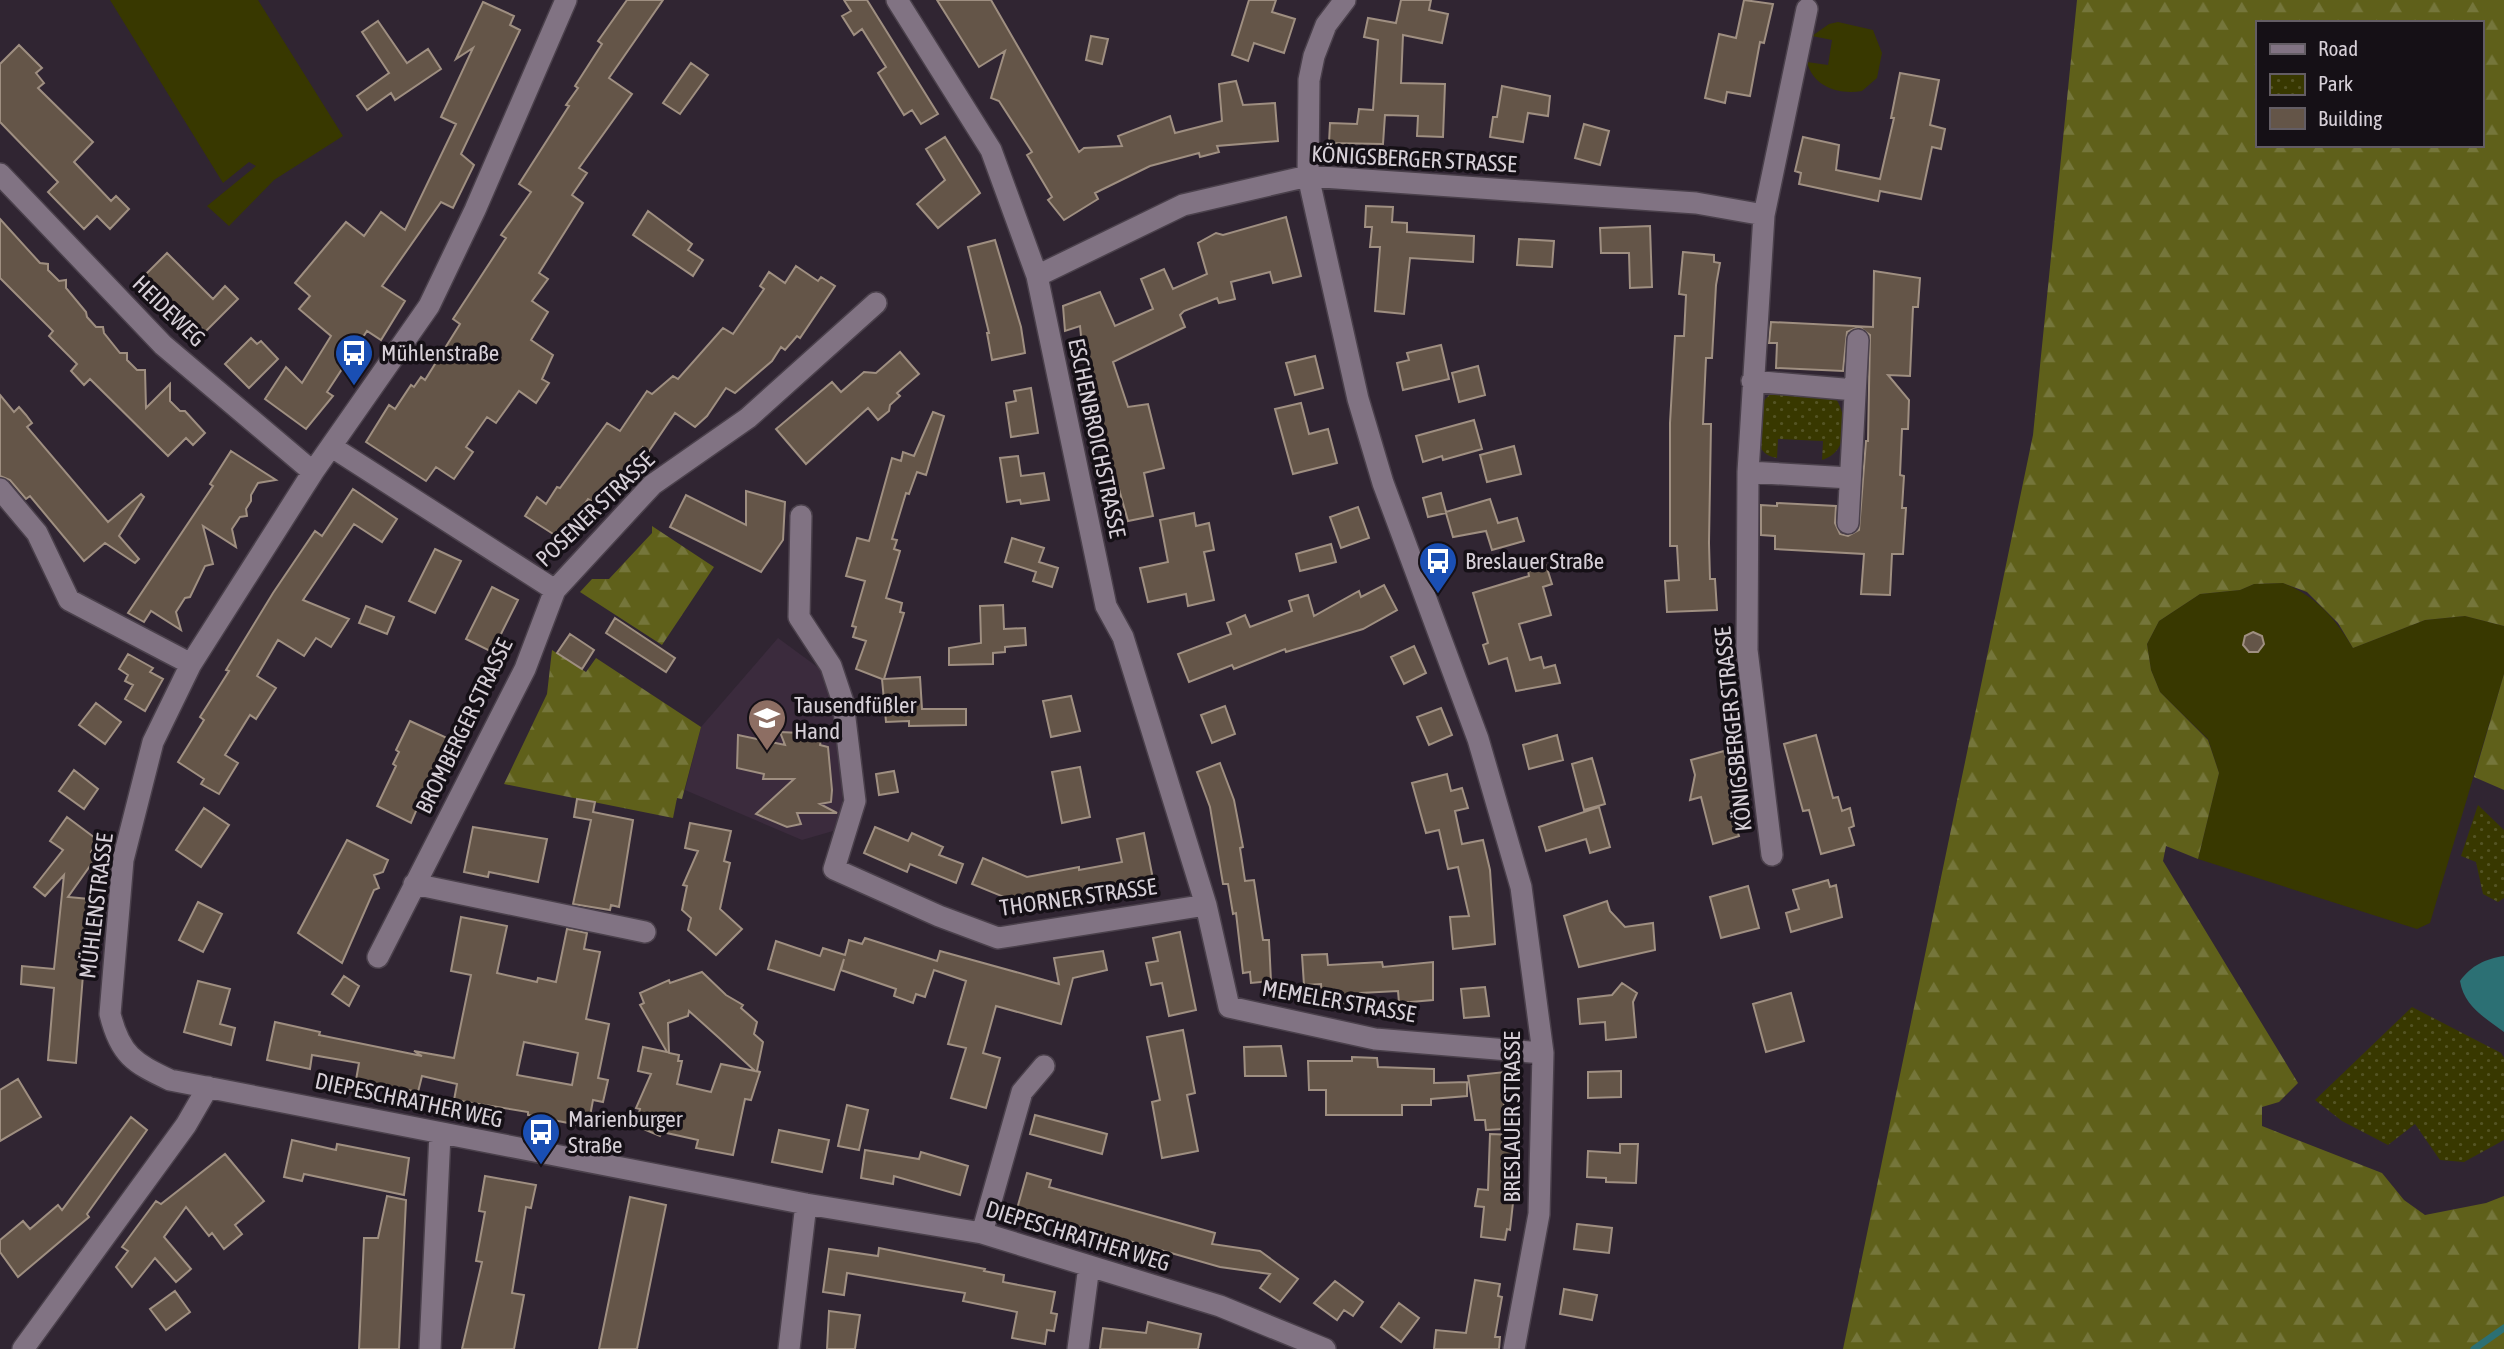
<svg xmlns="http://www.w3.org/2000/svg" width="2504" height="1349" font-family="'Asap Condensed',sans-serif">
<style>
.built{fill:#3b2b3d}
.grass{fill:#383800}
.forest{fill:url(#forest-firs);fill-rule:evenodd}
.park{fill:url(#park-dots)}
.water{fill:#2c7074}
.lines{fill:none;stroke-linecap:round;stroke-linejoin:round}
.stream{stroke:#2c7074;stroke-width:7}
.building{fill:#645548;stroke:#9f8f81;stroke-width:2;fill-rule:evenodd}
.minor-casing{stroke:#4a404b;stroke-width:24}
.minor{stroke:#817383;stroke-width:21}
.labels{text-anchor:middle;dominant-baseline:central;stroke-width:7;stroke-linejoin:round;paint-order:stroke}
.street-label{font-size:23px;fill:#d7d0d8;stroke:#151016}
.poi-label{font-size:23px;fill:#d7d0d8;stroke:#151016;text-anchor:start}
</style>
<defs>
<pattern id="forest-firs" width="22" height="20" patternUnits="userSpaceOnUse" patternTransform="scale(1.75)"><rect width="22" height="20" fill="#5f601a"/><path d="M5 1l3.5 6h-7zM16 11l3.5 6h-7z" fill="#75763b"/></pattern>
<pattern id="park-dots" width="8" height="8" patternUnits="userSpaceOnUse" patternTransform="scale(1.75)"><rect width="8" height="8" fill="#383800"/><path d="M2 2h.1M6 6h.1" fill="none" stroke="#545424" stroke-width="1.8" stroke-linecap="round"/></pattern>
</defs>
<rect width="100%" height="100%" fill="#302532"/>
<path class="built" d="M778 638 827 674 842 778V807L833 831 802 840 685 790 701 727Z"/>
<path class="grass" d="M110 0H258L343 136 274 180 229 226 207 206 256 166 249 162 223 183Z
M1838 22 1873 30 1882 53 1877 78 1862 91C1839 95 1813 87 1807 62L1828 65 1832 40 1812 36 1829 24Z
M2283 583C2316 596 2335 618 2353 648L2425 620 2465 616 2504 626V674L2430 923 2417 929 2198 859 2219 773 2208 739 2160 692 2151 670 2147 644 2159 621 2200 594 2240 590 2254 584Z"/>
<path class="forest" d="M2077 0H2504V626L2465 616 2425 620 2353 648 2338 623 2307 592 2283 583 2254 584 2240 590 2200 594 2159 621 2147 644 2151 670 2160 692 2208 740 2219 773 2198 859 2166 846 2163 861 2298 1083 2279 1102 2262 1107V1126L2382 1173 2404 1200 2425 1215 2486 1203 2504 1196V1349H1843L2033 435ZM2257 23H2481V145H2257Z
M652 526 714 567 662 645 580 592 592 579H609L652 533Z
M552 650 586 672 596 658 701 727 682 799 677 798 673 818 504 784 547 694Z
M2504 674V790L2474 777Z"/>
<path class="park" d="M1772 392 1834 396C1848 414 1850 452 1822 460L1823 441 1778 439 1777 458C1751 454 1758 427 1758 407Z
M2478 805 2504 830V898L2498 902 2483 894 2476 862 2461 856Z
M2412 1007 2501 1053 2504 1058V1140L2464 1162 2440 1160 2415 1124 2388 1145 2342 1121 2315 1100Z"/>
<path class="water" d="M2504 956V1032C2485 1018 2464 1006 2460 981 2472 965 2485 959 2504 956Z"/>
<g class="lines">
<path class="stream" d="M2474 1349 2504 1328"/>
</g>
<path class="building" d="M627 0H663L609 78 632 94 579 168 587 173 572 195 583 203 539 273 548 279 532 301 548 312 531 340 553 355 542 379 549 383 536 403 519 391 496 423 487 417 466 447 473 452 454 479 436 467 426 481 366 442 389 405 395 409 411 385 414 387 421 377 425 380 460 324 453 319 506 238 501 235 531 192 519 184 569 106 566 105 578 88 575 86 602 44 598 41Z
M844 0H867L938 114 921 124 912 110 904 115 878 73 886 67 862 29 854 35 842 16 851 11Z
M937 0H991L1079 152 1084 148 1122 146 1118 136 1170 116 1175 133 1222 121 1219 84 1236 81 1243 105 1275 103 1278 141 1217 146 1219 152 1200 157 1199 153 1150 166 1095 193 1098 199 1064 220 1048 200 1052 197 1027 155 1032 152 999 101 991 98 1005 51 979 67Z
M1249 0H1276L1272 12 1295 19 1284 53 1254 43 1248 61 1232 55Z
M1401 0H1431L1429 10 1448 14 1442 43 1403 35 1401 83 1445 84 1443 137 1417 136 1418 116 1385 115 1383 144 1329 143 1330 123 1357 124 1359 109 1373 110 1378 40 1364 37 1368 18 1396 23Z
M1744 0 1773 4 1764 43 1760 42 1750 96 1727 92 1725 103 1705 98 1719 34 1736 38Z
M483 2 514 16 510 25 520 30 461 154 474 165 453 208 441 202 382 286 405 301 381 340 367 331 327 392 333 396 306 429 265 399 286 367 302 383 331 336 299 309 310 296 295 283 346 222 364 236 381 212 405 230 456 124 441 117 473 48 456 59Z
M378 21 407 63 428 49 441 69 395 100 391 93 367 110 357 96 389 73 362 32Z
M1091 36 1108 39 1102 64 1086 60Z
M19 45 42 68 36 73 44 83 38 88 93 142 74 162 111 201 116 196 129 209 110 229 97 216 84 229 48 192 58 182 0 122V64Z
M691 63 708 75 680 114 663 103Z
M1900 73 1939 80 1930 125 1945 129 1941 149 1932 147 1921 199 1880 191 1878 201 1799 184 1801 173 1795 171 1803 137 1839 145 1836 170 1880 179 1894 118H1891Z
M1502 86 1550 96 1548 116 1528 113 1523 142 1490 137 1493 117H1497Z
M1584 124 1609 131 1600 165 1575 158Z
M945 137 980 193 938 228 917 204 945 180 926 149Z
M1366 206 1393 207 1392 222 1407 223V232L1474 236 1473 262 1410 258 1404 314 1375 311 1380 247H1370L1372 227H1365Z
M648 211 692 244 688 250 703 260 693 276 633 235Z
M1286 217 1301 276 1273 283 1270 272 1231 282 1235 299 1219 303 1217 298 1184 311 1180 315 1185 327 1113 362 1128 407 1148 404 1164 468 1144 473 1153 516 1128 521 1113 468 1109 469 1094 391 1083 355 1080 326 1065 331 1063 306 1100 292 1115 326 1153 309 1141 279 1164 269 1173 289 1207 274 1198 243 1216 233 1223 235Z
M0 219 40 263 48 264V270L59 281 66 280V288L86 312 87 317 96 327H103L104 333 120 353H127V360L137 370H145L146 408 170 384V401L180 411H185L205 433 193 445 186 438 168 456 90 379 84 385 71 371 77 364 49 336 53 331 0 278Z
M1650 226 1652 287 1630 288 1629 253H1601L1600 228Z
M1519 239 1554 241 1552 267 1517 265Z
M995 240 1021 327 1025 353 992 360 987 333H989L968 247Z
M1683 252 1714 255V262L1720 263 1716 285 1712 358H1706L1703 424H1711L1709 543 1710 579H1715L1717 610 1667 612 1665 581 1679 580 1677 546H1670V423L1675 336H1684L1686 295 1679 294Z
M167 253 213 299 225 286 238 299 205 332 193 319 189 323 143 277Z
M796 266 818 281 821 277 835 286 800 338 797 336 785 350 781 347 772 361 735 393 726 388 707 416 695 427 675 413 649 451 643 447 625 473 621 471 600 501 593 502 588 499 561 539 525 516 537 497 546 504 557 487 560 488 607 423 620 431 647 391 652 394 673 376 678 379 723 328 733 334 764 289 760 286 769 272 785 283Z
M1874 271 1920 278 1918 307H1913L1910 376 1888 375 1909 400 1908 429H1902L1900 475 1904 476 1902 508H1906L1903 554H1892L1890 595 1861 594 1864 554 1775 549V536L1761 535V505L1777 506V503L1836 506 1835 523 1840 534 1848 536 1859 530 1866 441H1868L1870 335 1859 327 1847 332 1843 371 1776 368 1777 343H1769L1771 322 1873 327Z
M251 338 257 344 261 341 278 359 249 388 225 364Z
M1441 345 1449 379 1403 390 1397 363 1409 360 1407 353Z
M900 352 919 374 897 393 900 396 890 405 889 411 878 420 868 408 806 464 776 429 832 382 841 392 864 372 876 373Z
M1315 356 1323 388 1295 395 1286 363Z
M1478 366 1485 395 1459 402 1452 373Z
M1031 388 1038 433 1011 437 1006 403 1016 401 1014 391Z
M0 395 14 412 19 407 26 415 32 423 27 427 108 522 141 494 144 497 119 536 139 559 135 563 105 543 84 561 30 496 26 499 10 480 0 476Z
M1301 403 1309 434 1328 429 1337 463 1293 474 1275 409Z
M933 412 944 416 926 475 917 472 909 494 906 493 892 539 897 540 894 549 900 551 886 598 902 603 900 612 904 613 884 679 920 677 922 709H966V725L909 726V721L886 722 882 679 856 669 866 641 853 637 856 627 852 626 865 581 846 576 857 538 869 541 892 458 901 461 903 452 914 456Z
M1474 420 1482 449 1443 460 1442 456 1423 462 1416 436Z
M1514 446 1521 474 1487 482 1480 455Z
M231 451 276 480 258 483 251 495V501L246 509 247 516 240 517 232 529 236 547 203 526 213 564 205 566 190 597 185 598 176 612 181 630 151 611 144 622 128 613 213 486 210 484Z
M1018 456 1021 476 1044 473 1049 500 1021 504 1020 500 1007 502 1000 458Z
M353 489 397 519 382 542 354 524 303 600 349 619 331 647 316 638 304 656 278 640 257 676 276 688 256 719 250 715 225 755 238 763 219 794 201 784 204 779 178 762 204 720 200 717 229 671 226 670 273 593 315 531 322 536Z
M746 491 785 502 783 540 761 572 670 527 686 495 746 525Z
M1441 493 1446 512 1490 499 1498 523 1517 518 1524 541 1492 550 1486 531 1453 537 1446 513 1428 517 1423 498Z
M1358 507 1369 538 1341 548 1330 517Z
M1194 513 1196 526 1209 523 1214 550 1204 552 1214 600 1188 606 1186 594 1148 602 1140 568 1168 562 1160 520Z
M1012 538 1044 548 1039 562 1058 568 1052 587 1033 581 1036 572 1005 562Z
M1331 544 1336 562 1300 571 1296 554Z
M435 549 461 561 435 613 409 601Z
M1546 565 1552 584 1543 587 1551 615 1519 624 1530 660 1541 657 1544 668 1555 665 1560 683 1516 691 1507 658 1489 664 1483 645 1488 643 1473 593 1529 576 1528 571Z
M1384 585 1397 610 1363 629 1286 652 1285 649 1234 669 1232 665 1189 682 1178 654 1231 634 1227 623 1245 615 1250 627 1292 611 1289 601 1308 595 1314 616 1359 591 1361 597Z
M492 587 518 600 492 652 466 639Z
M1003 605 1004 629 1025 628 1026 645 1005 647V652L993 653V664L949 665V648L981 643 980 606Z
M366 606 394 617 387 634 359 623Z
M615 618 675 658 666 672 606 633Z
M2253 632 2262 636 2264 644 2258 652H2249L2243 645 2245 636Z
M570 634 594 650 582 669 557 653Z
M1414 646 1426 673 1404 684 1391 657Z
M128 654 153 668 150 672 163 679 145 711 125 699 133 685 125 681 128 675 119 669Z
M1071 696 1080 731 1051 737 1043 701Z
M96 703 121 722 105 744 79 725Z
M1225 706 1235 734 1212 743 1201 715Z
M1441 708 1452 735 1429 745 1417 717Z
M410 721 447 738 411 823 377 806 396 766 393 764 399 752 396 750Z
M780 732 822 734 820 745 828 747 832 790 831 802 820 804 837 813H797L801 824 787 827 756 814 794 779H763L764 774 737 768 738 735 785 745Z
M1557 735 1563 760 1529 769 1523 745Z
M1816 735 1833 798 1838 797 1842 811 1850 808 1854 826 1849 828 1854 845 1821 854 1809 810 1803 811 1784 744Z
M1724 751 1747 824 1736 827 1739 836 1713 844 1701 797 1690 800 1695 775 1691 760Z
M1592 758 1605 804 1584 810 1572 764Z
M1220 763 1234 800 1243 847 1240 848 1245 881 1254 880 1263 940H1269L1271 981 1251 983 1250 972 1243 973 1236 913 1233 914 1228 884H1223L1210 807 1197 772Z
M1080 767 1090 817 1062 823 1052 772Z
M74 770 98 789 84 809 59 791Z
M894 771 898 792 879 795 876 774Z
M1447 774 1451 791 1462 788 1468 808 1455 811 1462 844 1483 840 1490 870 1495 944 1453 949 1450 917 1469 916 1458 867 1448 869 1439 830 1426 833 1412 783Z
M577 799 595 802 593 812 633 820 619 907 611 905 610 910 573 904 591 820 574 817Z
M1599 807 1610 847 1590 853 1586 839 1546 851 1539 827Z
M204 808 229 825 201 867 176 850Z
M67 817 99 841 91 852 97 856 68 897 89 899 76 1063 48 1060 54 988 21 984 22 966 54 969 64 875 45 896 34 887 63 850 50 841Z
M690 823 731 831 724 861 730 863 720 909 742 929 716 955 688 930 691 918 682 910 687 886 683 885 698 851 685 848Z
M473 827 547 839 538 882 489 872 488 877 464 872Z
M875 827 908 841 912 833 943 847 939 855 963 864 956 883 910 864 907 872 864 853Z
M1144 833 1153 879 1083 889 1084 895 1026 906 972 884 983 858 1027 877 1079 867V870L1122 862 1117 839Z
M347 840 388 860 383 872 374 875 379 888 374 890 342 963 298 933Z
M1828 880 1830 887 1836 885 1842 917 1791 932 1786 913 1799 909 1793 890Z
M1748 886 1759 928 1721 938 1710 897Z
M1607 901 1610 911 1625 927 1653 923 1655 950 1579 967 1564 916Z
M198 902 222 914 203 952 179 940Z
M461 917 507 926 497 973 537 982 538 978 556 982 567 929 587 933 584 949 600 952 586 1019 609 1024 598 1078 608 1080 603 1102 593 1100 588 1127 528 1115V1112L454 1100 457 1084 439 1080 422 1076 418 1092 356 1080 359 1063 312 1055 310 1069 267 1060 275 1022 320 1032 319 1035 422 1056 414 1051 454 1058 471 975 451 971ZM524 1042 578 1053 572 1085 517 1075Z
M1180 932 1196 1010 1169 1016 1162 983 1151 985 1146 963 1158 961 1153 938Z
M865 938 937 961 940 951 1059 984 1054 958 1103 951 1107 970 1073 978 1061 1024 996 1006 983 1053 1000 1058 986 1108 951 1098 966 1048 948 1044 966 981 934 970 925 997 916 994 913 1003 894 996 896 989 841 970 844 959 834 990 768 969 776 941 820 956 823 948 845 955 849 940 862 944Z
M1327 954 1328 965 1382 962 1383 967 1433 962V1000L1399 1003 1398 991 1360 993V1003L1322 1006 1321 984 1304 985 1302 955Z
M702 972 726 995 743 1005 741 1008 757 1022 754 1034 763 1042 757 1071 760 1072 751 1100 745 1099 733 1155 696 1148 698 1140 662 1132 660 1136 636 1126 640 1109 636 1108 651 1074 638 1071 643 1047 667 1052 640 1005 644 1003 640 993 669 980 670 983ZM689 1011 718 1037 755 1071 721 1064 711 1092 677 1084 682 1061H678L679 1055 669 1053 668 1023 688 1016Z
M344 976 359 986 349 1006 332 994Z
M198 981 230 989 220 1024 235 1028 231 1045 184 1032Z
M1622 983 1637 993 1633 1002 1636 1037 1606 1040 1605 1022 1580 1024 1578 999 1612 995Z
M1485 987 1489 1016 1464 1018 1461 989Z
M1791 993 1804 1041 1766 1052 1753 1004Z
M1183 1030 1195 1093 1187 1095 1198 1151 1162 1158 1152 1102 1160 1100 1147 1037Z
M1281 1046 1286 1076H1245L1244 1047Z
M1352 1057 1377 1058 1378 1067 1434 1069V1083L1467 1082V1096L1431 1099V1105H1402V1115H1326V1090H1309L1308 1061H1352Z
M1621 1071V1097L1588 1098V1072Z
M1505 1072 1508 1102 1504 1103 1505 1129 1486 1130 1485 1120H1475L1468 1076Z
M18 1079 41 1117 0 1141V1090Z
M847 1105 868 1110 859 1150 838 1146Z
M1035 1115 1107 1134 1102 1154 1030 1134Z
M131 1117 147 1130 87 1214 89 1217 18 1277 0 1252V1240L23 1221 30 1229 58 1205 62 1210Z
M779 1130 829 1140 822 1172 772 1162Z
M1490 1134 1515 1135V1147L1519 1148 1510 1230 1507 1229 1505 1240 1481 1237 1484 1207 1475 1206 1478 1189 1488 1190Z
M292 1140 336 1150 337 1144 409 1158 404 1195 304 1174 302 1181 284 1177Z
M1620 1144H1638L1636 1183 1606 1182V1178L1587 1177 1588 1151 1620 1153Z
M865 1150 919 1159 921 1152 968 1166 960 1195 894 1176 893 1184 861 1178Z
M225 1154 264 1201 235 1225 242 1234 224 1249 212 1233 209 1236 186 1207 164 1237 191 1269 176 1282 155 1258 132 1287 116 1267 128 1251 122 1247 156 1201 161 1204Z
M1027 1173 1051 1180 1049 1187 1215 1233 1212 1244 1260 1251 1298 1279 1280 1302 1260 1288 1270 1274 1220 1267 1017 1209Z
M485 1176 536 1185 531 1208 526 1207 512 1293 524 1295 514 1349H462L482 1262 476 1261 485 1212 479 1211Z
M387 1196 406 1200 399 1349H359L364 1238H378Z
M630 1197 666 1205 637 1349H599Z
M1577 1224 1612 1228 1609 1253 1574 1249Z
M879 1248 985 1269 984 1271 1004 1275 1003 1282 1055 1292 1051 1313 1057 1314 1054 1331 1047 1330 1045 1344 1012 1338 1017 1312 963 1301 965 1293 928 1287 847 1273 844 1295 823 1292 829 1249 878 1256Z
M1475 1280 1500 1284 1498 1296 1502 1297 1495 1337H1500L1499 1349H1434L1436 1330 1466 1333Z
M1335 1281 1363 1302 1353 1316 1344 1310 1337 1320 1314 1303Z
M1564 1289 1597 1295 1592 1320 1560 1314Z
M175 1291 190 1312 166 1330 150 1309Z
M1399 1303 1419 1318 1401 1342 1381 1327Z
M829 1311 860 1315 855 1349H827Z
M1148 1322 1201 1334 1198 1349H1100L1103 1328 1146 1333Z"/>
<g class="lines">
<defs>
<path id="minor" d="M566 0 475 210 429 306 313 472 191 664 153 742 123 860 110 1014C120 1055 134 1063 170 1080L806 1204 982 1233 1220 1306 1325 1349
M897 0 991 150 1037 276 1106 606 1123 637 1206 905 1229 1007 1375 1039 1543 1053
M1345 0 1326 25 1314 56 1309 80 1308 176 1358 399 1383 483 1478 739 1521 887 1543 1053 1539 1214 1514 1349
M0 174 163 345 313 472
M1037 276 1183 205 1308 176 1696 203 1764 215
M1752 381 1855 390
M332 447 555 590
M1748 472 1850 478
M0 489 37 533 69 600 191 664
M801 516 799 617 831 666 843 702 855 801 834 869 939 916 998 938 1206 905
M1848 523 1858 340
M1772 855 1747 650 1748 472 1764 215 1807 9
M414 884 645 932
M378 957 525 669 555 590 652 485 748 418 876 303
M982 1233 1022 1092 1044 1066
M23 1349 186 1125 208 1087
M430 1349 440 1134
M789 1349 806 1204
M1078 1349 1089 1266"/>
</defs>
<use href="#minor" class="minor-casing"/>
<use href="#minor" class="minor"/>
</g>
<defs>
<symbol id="bus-pin" viewBox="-11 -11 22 30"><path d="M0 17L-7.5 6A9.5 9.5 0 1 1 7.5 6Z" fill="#1a4fb4" stroke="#151016"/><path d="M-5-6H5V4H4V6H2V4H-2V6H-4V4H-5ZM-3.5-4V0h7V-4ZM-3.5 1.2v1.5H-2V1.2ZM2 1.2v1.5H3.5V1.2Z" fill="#fff"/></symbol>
<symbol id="school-pin" viewBox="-11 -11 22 30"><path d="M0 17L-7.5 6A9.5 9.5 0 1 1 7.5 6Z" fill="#8d6e63" stroke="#151016"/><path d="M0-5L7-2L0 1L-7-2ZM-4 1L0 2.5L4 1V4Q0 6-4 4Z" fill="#fff"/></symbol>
</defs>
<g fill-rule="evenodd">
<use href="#bus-pin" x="332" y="331" width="44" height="60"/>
<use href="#bus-pin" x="1416" y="539" width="44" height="60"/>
<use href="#school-pin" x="745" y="696" width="44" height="60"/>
<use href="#bus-pin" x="519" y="1110" width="44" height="60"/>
</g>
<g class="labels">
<g class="street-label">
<text transform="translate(1414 159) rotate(3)">KÖNIGSBERGER STRASSE</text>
<text transform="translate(169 311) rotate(44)">HEIDEWEG</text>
<text transform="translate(1097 438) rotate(78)">ESCHENBROICHSTRASSE</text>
<text transform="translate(595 509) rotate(-44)">POSENER STRASSE</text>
<text transform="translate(464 726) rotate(-64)">BROMBERGER STRASSE</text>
<text transform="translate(1733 729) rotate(-96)">KÖNIGSBERGER STRASSE</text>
<text transform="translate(1078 897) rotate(-8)">THORNER STRASSE</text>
<text transform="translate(96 906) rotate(-83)">MÜHLENSTRASSE</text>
<text transform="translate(1339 1001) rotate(10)">MEMELER STRASSE</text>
<text transform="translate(409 1100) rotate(12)">DIEPESCHRATHER WEG</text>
<text transform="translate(1512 1117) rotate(-90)">BRESLAUER STRASSE</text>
<text transform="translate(1078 1236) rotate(17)">DIEPESCHRATHER WEG</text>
</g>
<g class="poi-label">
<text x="381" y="353">Mühlenstraße</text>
<text x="1465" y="561">Breslauer Straße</text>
<text x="794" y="705">Tausendfüßler<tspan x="794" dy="26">Hand</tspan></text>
<text x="568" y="1119">Marienburger<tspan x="568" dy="26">Straße</tspan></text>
</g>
</g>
<rect x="2256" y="21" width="228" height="126" fill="#151016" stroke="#635d64" stroke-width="2"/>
<rect x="2270" y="44" width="35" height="10" fill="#817383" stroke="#635d64" stroke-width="2"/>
<text x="2318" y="56" font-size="21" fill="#d7d0d8">Road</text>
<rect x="2270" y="74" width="35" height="21" fill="url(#park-dots)" stroke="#635d64" stroke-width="2"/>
<text x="2318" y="91" font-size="21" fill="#d7d0d8">Park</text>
<rect x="2270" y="108" width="35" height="21" fill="#645548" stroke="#635d64" stroke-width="2"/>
<text x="2318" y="126" font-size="21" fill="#d7d0d8">Building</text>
</svg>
